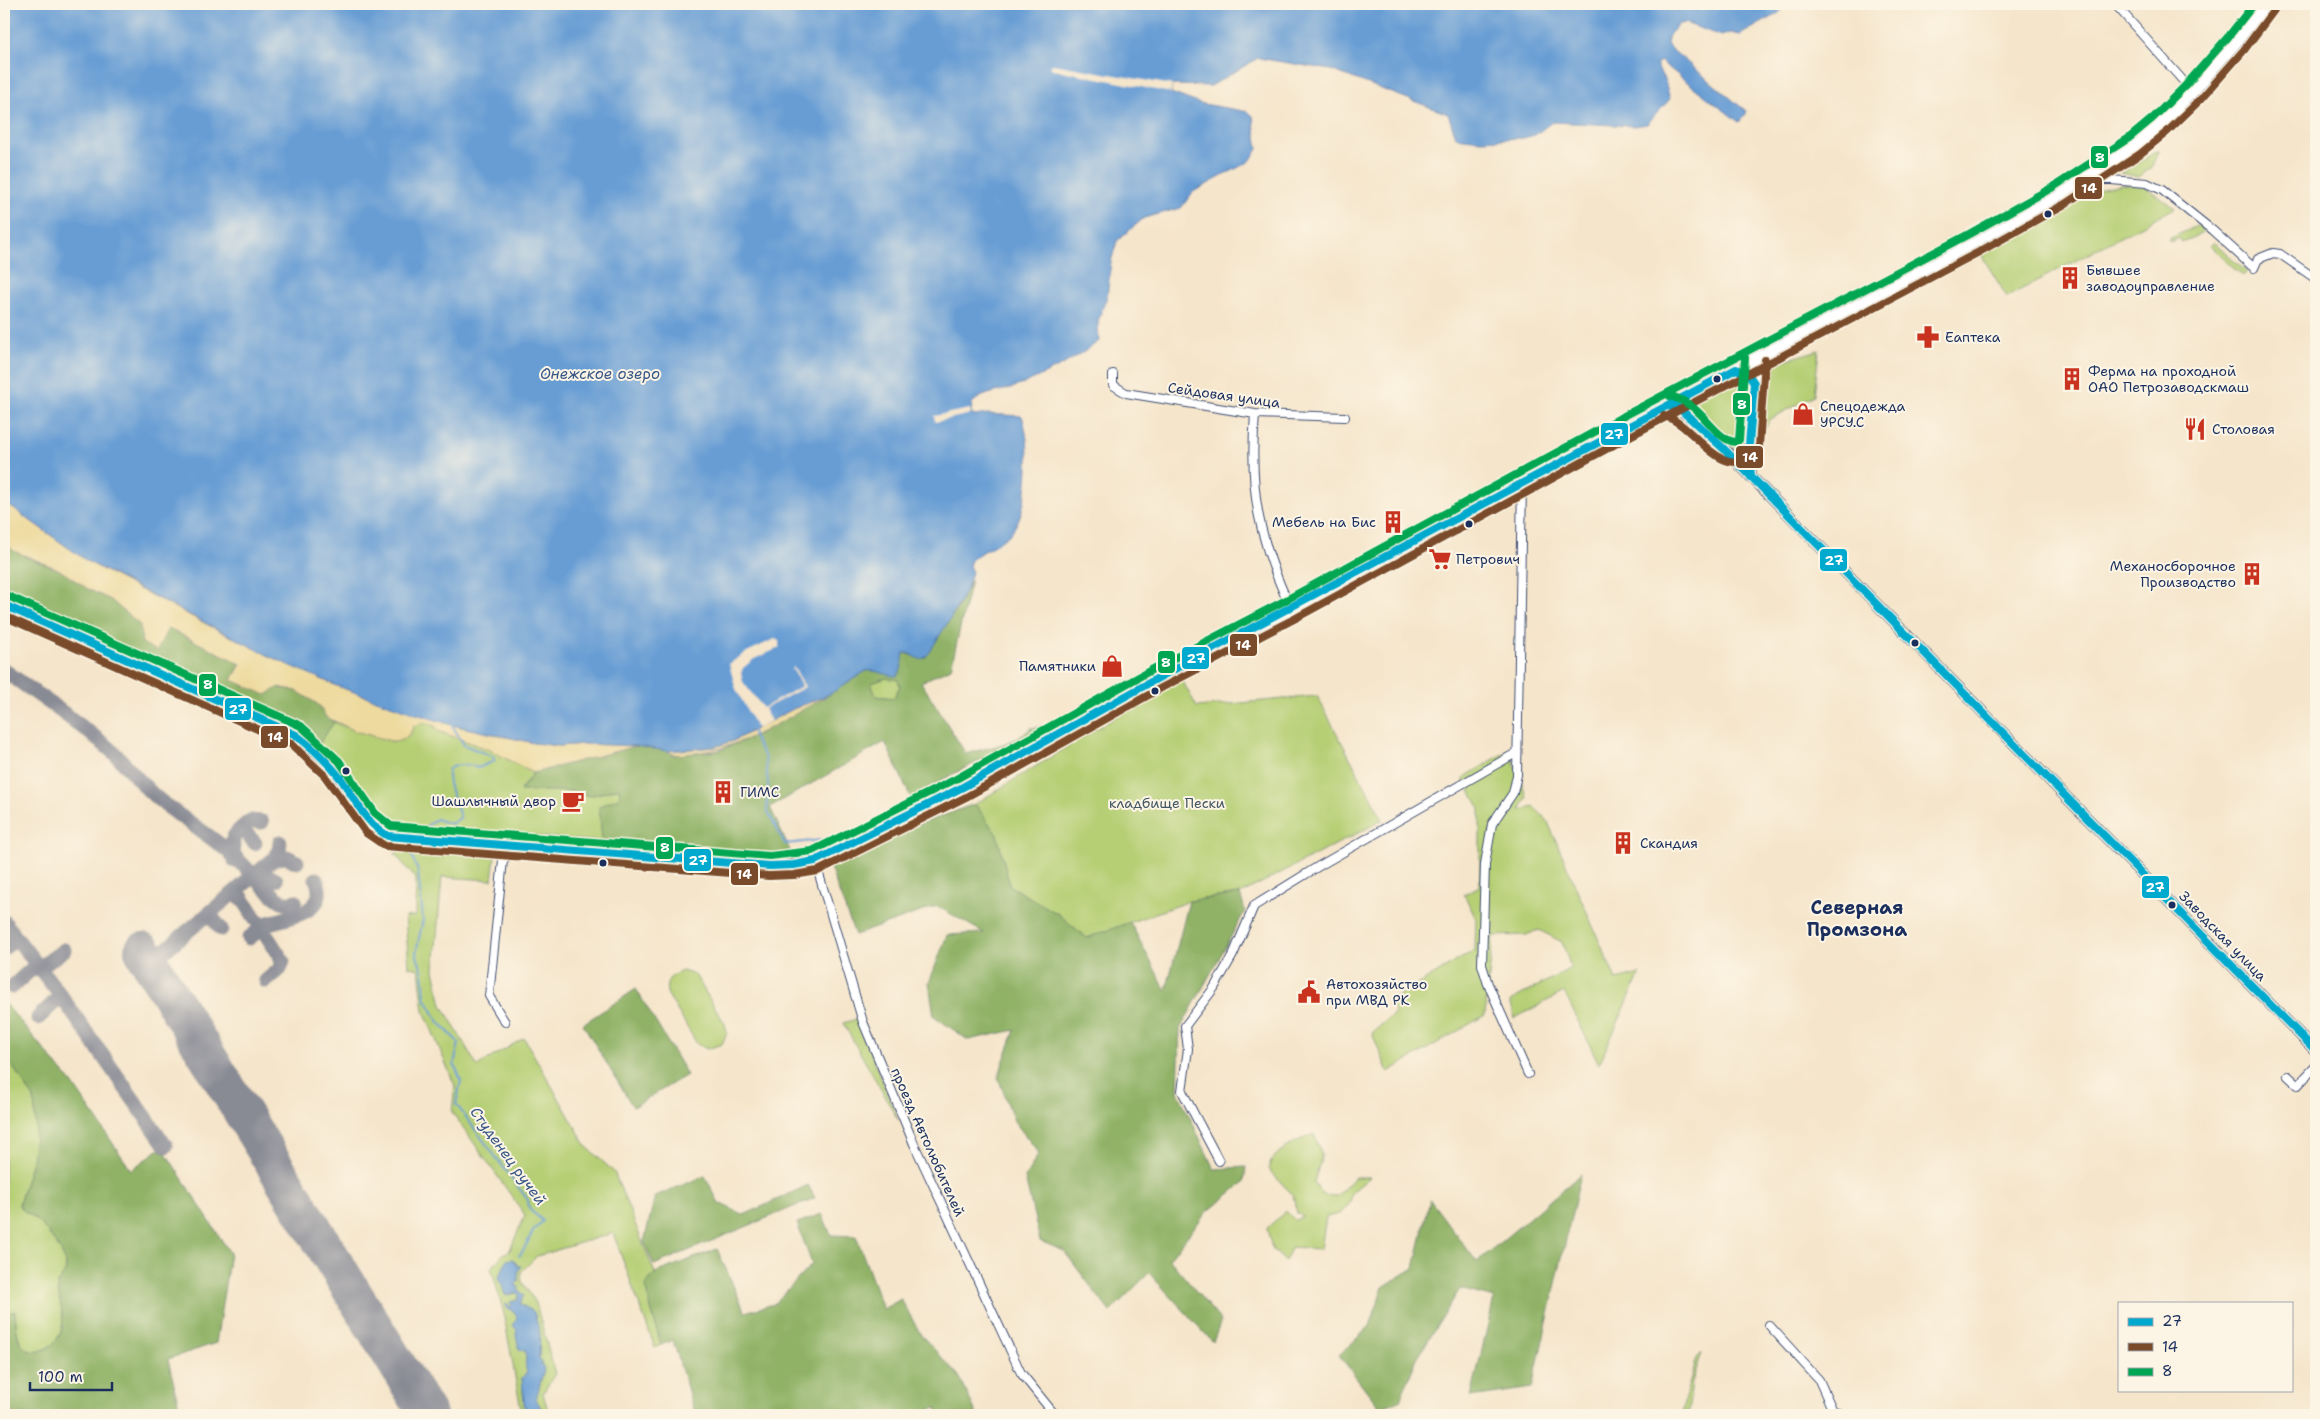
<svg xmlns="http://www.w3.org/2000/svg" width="2320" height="1419" font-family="'Shantell Sans',sans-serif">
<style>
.green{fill:#b6cf74;stroke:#687f69}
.forest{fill:#90b266;stroke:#567062;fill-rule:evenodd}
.sand{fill:#eeda9e;stroke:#84847e}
.water{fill:#689dd4;stroke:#426699}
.pier{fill:#f5e5ca}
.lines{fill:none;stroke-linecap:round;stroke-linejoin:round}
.stream{stroke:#689dd4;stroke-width:2}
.taxiway{stroke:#888a94;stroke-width:15}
.runway{stroke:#888a94;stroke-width:38}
.minor-casing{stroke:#3c4a6e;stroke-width:10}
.major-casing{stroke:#3c4a6e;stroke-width:12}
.minor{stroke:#fff;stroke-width:8}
.major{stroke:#fff;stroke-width:10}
.bus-1-casing{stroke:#fcf5e5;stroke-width:11}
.bus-2-casing{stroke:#fcf5e5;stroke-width:11}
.bus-3-casing{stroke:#fcf5e5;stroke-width:11}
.bus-1{stroke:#00a9ce;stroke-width:8}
.bus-2{stroke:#7a4b2a;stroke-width:8}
.bus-3{stroke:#00a651;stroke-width:8}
.bus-dot{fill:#1b2f5e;stroke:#fcf5e5;stroke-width:2}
.labels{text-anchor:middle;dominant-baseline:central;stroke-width:4;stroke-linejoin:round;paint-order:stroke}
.poi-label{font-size:14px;fill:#1b2f5e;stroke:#fcf5e5;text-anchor:start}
.street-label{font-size:14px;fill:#1b2f5e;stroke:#fcf5e5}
.park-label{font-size:14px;fill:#425764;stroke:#fcf5e5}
.water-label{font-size:15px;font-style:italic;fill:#365687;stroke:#fcf5e5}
.district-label{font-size:19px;font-weight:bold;fill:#1b2f5e;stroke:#fcf5e5}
.line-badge{stroke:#fcf5e5;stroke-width:2}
.badge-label{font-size:14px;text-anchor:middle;font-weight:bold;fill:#fff}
</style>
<rect width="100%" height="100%" fill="#fcf5e5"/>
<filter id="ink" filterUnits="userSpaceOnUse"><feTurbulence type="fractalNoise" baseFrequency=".02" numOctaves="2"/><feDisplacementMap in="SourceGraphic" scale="10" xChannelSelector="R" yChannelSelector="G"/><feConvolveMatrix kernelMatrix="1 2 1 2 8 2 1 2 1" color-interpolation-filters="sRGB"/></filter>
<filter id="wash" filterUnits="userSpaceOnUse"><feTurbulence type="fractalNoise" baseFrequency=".0096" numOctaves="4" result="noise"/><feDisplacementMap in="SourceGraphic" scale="20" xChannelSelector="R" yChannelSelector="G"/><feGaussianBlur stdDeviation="1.12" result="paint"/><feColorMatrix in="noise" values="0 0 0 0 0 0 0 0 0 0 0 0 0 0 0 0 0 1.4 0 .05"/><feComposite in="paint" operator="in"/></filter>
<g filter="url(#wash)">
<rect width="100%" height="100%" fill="#f5e5ca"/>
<path class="green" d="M2159 150 2151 168 2139 177 2121 173Z
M2121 184 2144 186 2175 208 2007 297 1979 251 2093 190Z
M2199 225 2203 230 2201 234 2182 242 2179 238 2171 242 2169 239Z
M2214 242 2247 272 2243 276 2210 246Z
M1819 350 1814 395 1769 420 1760 438 1764 366Z
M1737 375 1745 376 1750 384 1744 441 1739 447H1726L1694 414 1691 409 1695 397Z
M1180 677 1197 707 1317 696 1383 820 1240 894 1189 901 1087 938 1058 914 1009 886 997 835 975 804Z
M886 678 898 680 900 686 894 698 875 696 871 683Z
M334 722 356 731 410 734 414 726 423 722 435 726 438 731 490 750 533 773 520 790 573 791 590 796 620 788V797L602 840 617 843 388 825 370 815 349 780 319 744Z
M1509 750 1527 797 1520 810 1534 807 1547 820 1616 980 1640 974 1599 1064 1564 992 1515 1018 1510 1001 1571 968 1562 942 1539 930 1526 935 1493 936 1485 1015 1388 1072 1372 1033 1395 1013 1389 1002 1475 950 1476 919 1464 894 1480 886V809L1463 778Z
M412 841 496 848 492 880 442 877 434 970 442 1005 477 1066 524 1038 587 1147 614 1172 655 1273 645 1286 661 1345 655 1348 613 1233 537 1256 521 1272 522 1282 536 1303 555 1374 543 1393 549 1415H545L536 1399 544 1369 539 1358 540 1333 534 1312 520 1304 524 1295 518 1290 519 1287 515 1285 518 1282V1272L521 1266H518L513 1259 507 1260 499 1277 505 1295 517 1293 520 1295 518 1300 510 1302 512 1306 510 1308 506 1305 507 1308 515 1312 517 1318 513 1326 517 1329 516 1335 519 1349 525 1351C527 1359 525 1365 527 1372L522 1378 525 1415H522L503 1310 491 1268 504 1253 509 1252 525 1215 452 1112 455 1086 424 1011 419 969 409 967 405 917 416 916V879L395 854Z
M683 971 695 975 725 1024 727 1033 722 1044 707 1049 697 1044 667 993C665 979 671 975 683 971Z
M857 1019 899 1121 843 1023Z
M4 1054 34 1098 36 1129 32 1161 19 1204C22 1212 27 1212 33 1217 43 1225 66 1253 66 1266 66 1273 61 1278 57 1283 58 1299 67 1319 60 1334 54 1348 30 1361 21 1343 16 1333 16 1322 15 1312L4 1330Z
M1314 1134 1322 1156 1314 1182 1323 1195 1337 1196 1355 1177H1370L1352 1192 1350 1203 1340 1214 1326 1217 1321 1249 1292 1247 1285 1261 1272 1249 1267 1228 1286 1211 1295 1220 1303 1217 1297 1213 1293 1195 1268 1169C1273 1150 1298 1141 1314 1134Z
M1702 1353 1692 1382 1688 1415H1682L1685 1397 1697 1358Z"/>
<path class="forest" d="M4 541 26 557 58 569 88 589 111 600 140 625 168 628 241 664 232 679 297 691 319 705 326 717 334 722 319 744 300 728 213 689 215 685 156 657 152 661 82 630 83 623 50 609 46 616 4 597Z
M971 580 951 668 921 682 966 754C989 746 1012 746 1031 728L1041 727 1030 736 953 774 911 798 885 742 770 807 791 853 771 854 617 843 602 840 599 806 620 797 619 788 590 796 573 791H520L533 773 636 746 667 751 674 755 717 751 753 737 830 694 866 671 902 663 904 653 925 658 959 605ZM886 678 898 680 900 686 894 698 876 696 871 683Z
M975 804 997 835 1010 886 1058 914 1087 938 1130 922 1166 991 1189 901 1240 894 1245 911 1180 1029 1178 1092 1214 1169 1246 1167 1244 1182 1206 1213 1169 1259 1221 1321 1213 1342 1149 1273 1110 1312 1064 1251 1040 1241 1025 1178 1039 1153 1014 1121 998 1077 1015 1030 968 1040 934 1016 929 983 947 935 984 933 937 906 855 935 826 857Z
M636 989 687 1075 633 1107 583 1024Z
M4 1002 72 1083 131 1170 162 1147 230 1253 216 1343 168 1359 181 1415H4V1330L8 1313 15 1311C16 1322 16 1333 20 1342 30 1361 54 1348 60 1334 67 1319 58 1299 57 1283 61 1278 66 1273 66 1266 66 1253 43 1225 33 1217 27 1212 22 1212 19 1204L32 1161 36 1129 34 1098 4 1054Z
M1581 1174 1532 1388 1471 1397 1494 1298 1460 1289 1417 1358 1400 1400 1380 1408 1339 1355 1370 1326 1383 1287 1414 1268 1430 1200 1477 1262Z
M705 1176 719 1203 744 1215 808 1185 815 1198 654 1265 644 1242 655 1196Z
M822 1214 831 1235 856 1236 883 1309 901 1299 921 1335 959 1376 977 1415H939L936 1408 910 1415H695L673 1340 661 1345 645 1286 655 1273 717 1249 745 1312 774 1304 812 1264 797 1223Z"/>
<path class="sand" d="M4 502 87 561 114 576 223 633 337 686 452 725 534 743 559 746 584 744 636 746 533 773 490 750 438 731 435 726 423 722 414 726 410 734 402 740 394 742 355 731 326 717 319 705 297 691 279 687 266 695 232 680 241 664 168 628 157 651 142 643 140 625 111 600 88 589 58 569 14 551 4 541Z
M830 694C785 719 744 748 693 753 683 754 676 757 667 751L713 747 733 741 793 709Z"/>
<path class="water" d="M4 4H1788L1779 13 1740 35 1731 33 1721 36 1685 23 1679 24 1669 35 1667 44 1670 48 1746 111V114L1739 122 1660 61 1656 65 1665 81 1670 99 1647 124 1635 126 1552 122 1535 135 1523 138 1481 140 1456 137 1448 114 1331 70 1258 58 1211 86 1172 85 1171 93 1198 103 1249 112 1253 116 1258 149 1250 161 1193 192 1181 208 1144 218 1117 241 1111 262 1107 297 1098 321 1099 341C1075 360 1048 373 1020 385 1005 392 984 391 972 403L971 414 975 416 987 414 1022 416C1032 444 1031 512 1009 535 998 545 982 550 971 560L969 566 972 572C965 601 944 626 930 652 918 667 917 653 904 653L901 670 897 676C887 676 875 669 866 671L830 694 793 709 733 741 714 747 667 751 636 746 584 744 559 746 534 743 452 725 413 713 337 686 273 658 87 561 4 502Z
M513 1259 518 1266H521L518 1272V1282L515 1285 519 1287 518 1290 524 1295 520 1304 534 1312 540 1333 539 1358 544 1369 536 1399 545 1415H525L522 1378 527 1372C524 1365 527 1359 525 1351L519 1349 516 1335 517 1329 513 1326 517 1318 515 1312 507 1308 506 1305 507 1303 510 1307 512 1306 510 1302 518 1300 519 1295 517 1293 505 1295 499 1277 507 1260Z"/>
<path class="pier" d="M1053 64 1172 85 1171 93 1052 69 1050 66Z
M970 409 971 414 935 422 934 416Z
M775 639 779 641V648L754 659 743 668 741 673 743 682 763 708 802 686 792 668 794 667 805 687 764 709 771 721 757 729 736 689 729 664 747 652Z"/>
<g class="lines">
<path class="stream" d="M753 731 754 738 765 757 768 783 767 810 785 844 840 838
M375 817C389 824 407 824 423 829L436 819 451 824 460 818C456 800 447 788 448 770 455 763 469 764 478 768L494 761V757L464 745 452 725
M420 844 410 850 418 872 423 919 416 953 423 973 425 998 438 1021 459 1043 454 1064 461 1080 456 1104 528 1200 529 1209 543 1221C527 1234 531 1242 519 1256"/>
<path class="taxiway" d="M4 670C40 697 79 722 113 752 129 767 141 785 158 799 182 819 210 835 234 856 246 866 276 904 290 904L295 901
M239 831H244L255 843
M275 858 287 857 297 862
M235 861C231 837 230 837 250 821L262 822
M252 876 266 875 276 880
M231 895 241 896 283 961 280 969 266 981
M213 910 211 916 221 929
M4 922 61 996 166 1146
M258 922 264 924C287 918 331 913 316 879
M249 938 258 931 261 925
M4 948 16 938
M151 962 275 858 279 851 280 842
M39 968 64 950
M12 987 36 965
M38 1018 61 996"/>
<path class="runway" d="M143 951 428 1415"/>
</g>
</g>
<g filter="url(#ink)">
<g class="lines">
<defs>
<path id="minor" d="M2115 4 2193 92
M2086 180H2111L2147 183 2162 190 2212 230 2254 268 2258 259 2273 253 2280 254 2316 279
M1113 374V385L1126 393 1255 414 1345 417
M1255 414C1249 490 1258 539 1291 609
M1522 483 1517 775 1513 793 1492 824 1485 864 1482 965 1488 984 1528 1074
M815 861 863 1022 914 1144 1021 1373 1055 1415
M505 1022 489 996 503 860 520 847
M2288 1076 2298 1085 2316 1066
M1219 1161 1182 1091 1188 1049 1185 1026 1214 988 1233 955 1254 906 1319 866 1516 753
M1769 1325 1819 1380 1833 1411 1843 1415"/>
<path id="major" d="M1667 406 1679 408 1724 449 2316 1051
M1751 477 1749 445 1755 359
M4 605 296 735C313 748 329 763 342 781 357 800 365 826 388 836L770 866 794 865 815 861 848 846 961 788 1158 678 1291 609 1627 426 1974 243 2060 195 2135 146 2160 125 2193 92 2236 43 2266 4"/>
</defs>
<use href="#minor" class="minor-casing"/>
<use href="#major" class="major-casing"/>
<use href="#minor" class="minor"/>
<use href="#major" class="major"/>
<defs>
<path id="bus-1" d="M1667 406 1679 408 1724 449 2316 1051
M4 605 296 735C313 748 328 762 341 779 356 800 365 823 388 836L770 866 794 865 815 861 961 788 1158 678 1736 369 1748 374 1754 383 1749 445 1751 477"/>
<path id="bus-2" d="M1664 416C1693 423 1717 477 1749 458 1753 455 1757 452 1759 447L1765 360
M4 616 291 744 324 775 366 833 385 846 769 876 794 875 818 871 966 797 1163 687 1296 618 1632 435 1979 252 2065 204 2140 154 2167 132 2201 99 2244 50 2274 10"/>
<path id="bus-3" d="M1670 396C1678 398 1684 401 1691 406 1705 415 1719 441 1736 442L1739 440 1745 358
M8 596 301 726 339 761 375 813 391 826 770 856 812 851 956 779 1153 669 1286 600 1622 417 1969 234 2055 186 2129 138 2153 118 2186 85 2228 37 2254 4"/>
</defs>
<use href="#bus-1" class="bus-1-casing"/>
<use href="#bus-2" class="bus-2-casing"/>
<use href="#bus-3" class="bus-3-casing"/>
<use href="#bus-1" class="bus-1"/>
<use href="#bus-2" class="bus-2"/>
<use href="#bus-3" class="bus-3"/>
</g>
</g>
<defs>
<symbol id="building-bare" viewBox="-9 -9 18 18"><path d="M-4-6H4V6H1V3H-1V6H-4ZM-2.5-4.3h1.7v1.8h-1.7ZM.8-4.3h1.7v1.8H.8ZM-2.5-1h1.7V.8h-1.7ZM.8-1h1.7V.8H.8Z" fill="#c8321e" stroke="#fcf5e5" stroke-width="2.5" paint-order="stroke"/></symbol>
<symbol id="pharmacy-bare" viewBox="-9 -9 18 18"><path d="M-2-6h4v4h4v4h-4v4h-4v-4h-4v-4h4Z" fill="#c8321e" stroke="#fcf5e5" stroke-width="2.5" paint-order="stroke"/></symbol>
<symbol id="shop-bare" viewBox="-9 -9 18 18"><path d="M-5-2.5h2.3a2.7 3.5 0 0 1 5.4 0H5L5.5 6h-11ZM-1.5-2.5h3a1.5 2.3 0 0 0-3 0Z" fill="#c8321e" stroke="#fcf5e5" stroke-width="2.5" paint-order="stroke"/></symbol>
<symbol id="restaurant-bare" viewBox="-9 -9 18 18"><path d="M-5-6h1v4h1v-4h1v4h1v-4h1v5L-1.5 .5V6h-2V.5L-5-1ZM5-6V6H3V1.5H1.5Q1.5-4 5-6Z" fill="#c8321e" stroke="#fcf5e5" stroke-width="2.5" paint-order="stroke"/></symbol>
<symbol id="supermarket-bare" viewBox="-9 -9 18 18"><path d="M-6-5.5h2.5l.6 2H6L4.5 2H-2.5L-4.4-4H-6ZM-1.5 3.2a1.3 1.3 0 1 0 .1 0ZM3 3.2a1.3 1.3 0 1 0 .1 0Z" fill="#c8321e" stroke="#fcf5e5" stroke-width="2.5" paint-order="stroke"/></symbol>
<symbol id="cafe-bare" viewBox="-9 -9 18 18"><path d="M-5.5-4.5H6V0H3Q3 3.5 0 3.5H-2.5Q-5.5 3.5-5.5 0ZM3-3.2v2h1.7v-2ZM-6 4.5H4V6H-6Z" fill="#c8321e" stroke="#fcf5e5" stroke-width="2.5" paint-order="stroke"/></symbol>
<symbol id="civic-bare" viewBox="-9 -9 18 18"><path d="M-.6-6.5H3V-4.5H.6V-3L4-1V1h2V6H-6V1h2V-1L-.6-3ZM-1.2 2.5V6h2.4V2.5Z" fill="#c8321e" stroke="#fcf5e5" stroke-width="2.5" paint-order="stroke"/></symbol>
</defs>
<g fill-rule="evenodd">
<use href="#building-bare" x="2054" y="262" width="32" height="32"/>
<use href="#pharmacy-bare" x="1912" y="321" width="32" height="32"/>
<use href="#building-bare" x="2056" y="363" width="32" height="32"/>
<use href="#shop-bare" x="1787" y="398" width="32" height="32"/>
<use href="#restaurant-bare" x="2179" y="413" width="32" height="32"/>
<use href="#building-bare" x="1377" y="506" width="32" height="32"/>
<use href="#supermarket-bare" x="1424" y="543" width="32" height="32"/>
<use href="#building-bare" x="2236" y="558" width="32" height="32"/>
<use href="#shop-bare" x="1096" y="650" width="32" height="32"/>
<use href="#building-bare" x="707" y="776" width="32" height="32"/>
<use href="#cafe-bare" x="557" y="785" width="32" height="32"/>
<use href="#building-bare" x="1607" y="827" width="32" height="32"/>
<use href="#civic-bare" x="1293" y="976" width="32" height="32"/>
</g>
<g class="bus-dot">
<circle cx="2048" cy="214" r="4.5"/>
<circle cx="1717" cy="379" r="4.5"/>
<circle cx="1469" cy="524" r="4.5"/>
<circle cx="1915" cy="643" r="4.5"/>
<circle cx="1155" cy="691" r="4.5"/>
<circle cx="346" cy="771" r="4.5"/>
<circle cx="603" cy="863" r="4.5"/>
<circle cx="2172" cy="905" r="4.5"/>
</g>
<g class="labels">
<g class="poi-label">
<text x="2086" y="270">Бывшее<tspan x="2086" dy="16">заводоуправление</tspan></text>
<text x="1945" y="337">Еаптека</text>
<text x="2088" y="371">Ферма на проходной<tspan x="2088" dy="16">ОАО Петрозаводскмаш</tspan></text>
<text x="1820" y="406">Спецодежда<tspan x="1820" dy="16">УРСУ.С</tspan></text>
<text x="2212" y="429">Столовая</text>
<text x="1376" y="522" text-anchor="end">Мебель на Бис</text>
<text x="1456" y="559">Петрович</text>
<text x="2236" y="566" text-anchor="end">Механосборочное<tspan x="2236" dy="16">Производство</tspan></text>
<text x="1096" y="666" text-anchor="end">Памятники</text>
<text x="740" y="792">ГИМС</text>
<text x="556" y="801" text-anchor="end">Шашлычный двор</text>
<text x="1640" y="843">Скандия</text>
<text x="1326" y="984">Автохозяйство<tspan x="1326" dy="16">при МВД РК</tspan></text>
</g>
<g class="street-label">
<text transform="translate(1224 395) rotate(8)">Сейдовая улица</text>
<text transform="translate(2223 936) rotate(46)">Заводская улица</text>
<text transform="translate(928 1142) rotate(66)">проезд Автолюбителей</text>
</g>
<g class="park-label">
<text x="1167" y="803">кладбище Пески</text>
</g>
<g class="water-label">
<text x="600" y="374">Онежское озеро</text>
<text transform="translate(508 1156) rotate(54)">Студенец ручей</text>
</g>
<g class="district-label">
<text x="1857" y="907">Северная<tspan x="1857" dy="22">Промзона</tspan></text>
</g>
</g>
<g class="line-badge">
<rect x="2090" y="145" width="19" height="24" rx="5" fill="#00a651"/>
<rect x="2074" y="176" width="29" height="24" rx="5" fill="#7a4b2a"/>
<rect x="1732" y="392" width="19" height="24" rx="5" fill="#00a651"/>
<rect x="1600" y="422" width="29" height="24" rx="5" fill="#00a9ce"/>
<rect x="1735" y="445" width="29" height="24" rx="5" fill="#7a4b2a"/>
<rect x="1819" y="548" width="29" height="24" rx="5" fill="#00a9ce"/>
<rect x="1229" y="633" width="29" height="24" rx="5" fill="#7a4b2a"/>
<rect x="1181" y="646" width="29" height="24" rx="5" fill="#00a9ce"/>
<rect x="1157" y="650" width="19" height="24" rx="5" fill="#00a651"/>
<rect x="198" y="673" width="19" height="24" rx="5" fill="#00a651"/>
<rect x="224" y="697" width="28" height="24" rx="5" fill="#00a9ce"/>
<rect x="260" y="725" width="29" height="24" rx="5" fill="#7a4b2a"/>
<rect x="655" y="836" width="19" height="24" rx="5" fill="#00a651"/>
<rect x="683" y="848" width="29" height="24" rx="5" fill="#00a9ce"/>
<rect x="730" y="862" width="29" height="24" rx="5" fill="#7a4b2a"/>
<rect x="2141" y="875" width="29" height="24" rx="5" fill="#00a9ce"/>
</g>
<g class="badge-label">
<text x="2100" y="162">8</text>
<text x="2089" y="193">14</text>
<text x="1742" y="409">8</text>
<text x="1614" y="439">27</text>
<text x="1750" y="462">14</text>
<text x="1834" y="565">27</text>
<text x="1243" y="650">14</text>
<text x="1196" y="663">27</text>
<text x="1166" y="667">8</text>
<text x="208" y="689">8</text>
<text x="238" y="714">27</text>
<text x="275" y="742">14</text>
<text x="665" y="852">8</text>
<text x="698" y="865">27</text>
<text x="744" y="879">14</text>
<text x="2155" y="892">27</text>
</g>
<rect width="2320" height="1419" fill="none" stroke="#fcf5e5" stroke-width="20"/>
<rect x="2118" y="1302" width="175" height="90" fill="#fcf5e5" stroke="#a2a6af"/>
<rect x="2128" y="1318" width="25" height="8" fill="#00a9ce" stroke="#a2a6af"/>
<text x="2162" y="1326" font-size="15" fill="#1b2f5e">27</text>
<rect x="2128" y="1343" width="25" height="8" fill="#7a4b2a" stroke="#a2a6af"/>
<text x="2162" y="1352" font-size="15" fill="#1b2f5e">14</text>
<rect x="2128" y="1368" width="25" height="8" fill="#00a651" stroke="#a2a6af"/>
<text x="2162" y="1376" font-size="15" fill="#1b2f5e">8</text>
<path d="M30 1382v8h82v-8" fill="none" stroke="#1b2f5e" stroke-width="2.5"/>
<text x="38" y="1382" font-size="15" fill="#1b2f5e" stroke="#fcf5e5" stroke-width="4" paint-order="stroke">100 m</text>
</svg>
